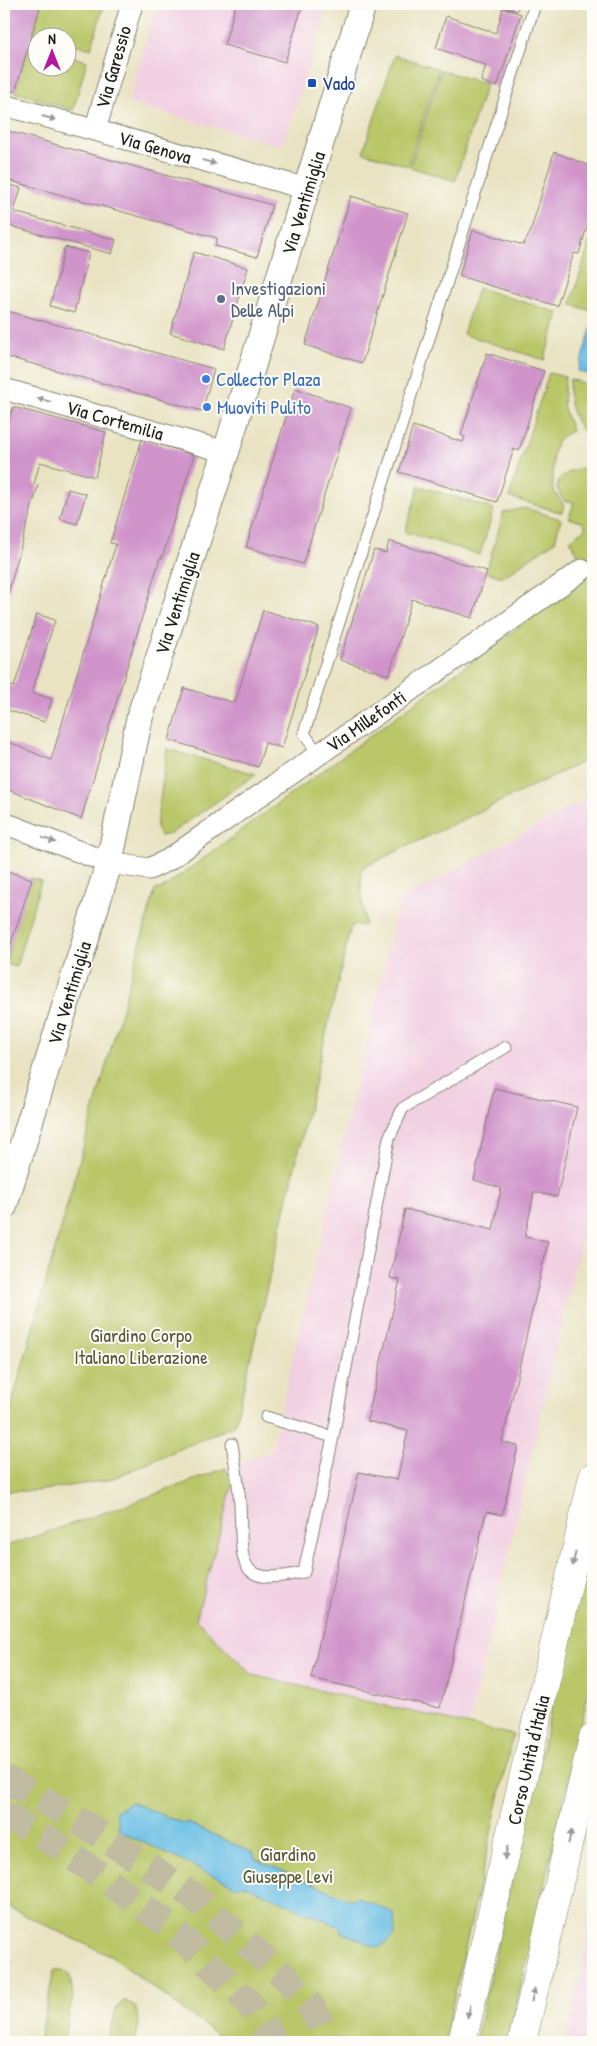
<svg xmlns="http://www.w3.org/2000/svg" width="597" height="2046" font-family="'Patrick Hand',sans-serif">
<style>
.built{fill:#f1d0e2}
.green{fill:#b9c769;stroke:#6a7242}
.water{fill:#67bee4;stroke:#426d80}
.building{fill:#d094cb}
.lines{fill:none;stroke-linecap:round;stroke-linejoin:round}
.primary-tunnel{stroke:#c0bba1;stroke-width:28;stroke-dasharray:28 14;stroke-linecap:butt}
.service-casing{stroke:#82806f;stroke-width:13}
.minor-casing{stroke:#82806f;stroke-width:23}
.tertiary-casing{stroke:#82806f;stroke-width:28}
.primary-casing{stroke:#82806f;stroke-width:29}
.service{stroke:#fff;stroke-width:11}
.minor{stroke:#fff;stroke-width:21}
.tertiary{stroke:#fff;stroke-width:26}
.primary{stroke:#fff;stroke-width:28}
.oneway{fill:#999}
.transit-dot{fill:#1a4fb4;stroke:#fdfcf7;stroke-width:2}
.service-dot{fill:#5c6f8a;stroke:#fdfcf7;stroke-width:2}
.shop-dot{fill:#3f7fe0;stroke:#fdfcf7;stroke-width:2}
.labels{text-anchor:middle;dominant-baseline:central;stroke-width:4;stroke-linejoin:round;paint-order:stroke}
.street-label{font-size:19px;fill:#1c1c1c;stroke:#fdfcf7}
.transit-label{font-size:19px;fill:#164399;stroke:#fdfcf7;text-anchor:start}
.service-label{font-size:19px;fill:#4e5e75;stroke:#fdfcf7;text-anchor:start}
.shop-label{font-size:19px;fill:#366cbe;stroke:#fdfcf7;text-anchor:start}
.park-label{font-size:19px;fill:#535837;stroke:#fdfcf7}
</style>
<rect width="100%" height="100%" fill="#fdfcf7"/>
<filter id="ink" filterUnits="userSpaceOnUse"><feTurbulence type="fractalNoise" baseFrequency=".02" numOctaves="2"/><feDisplacementMap in="SourceGraphic" scale="10" xChannelSelector="R" yChannelSelector="G"/><feConvolveMatrix kernelMatrix="1 2 1 2 8 2 1 2 1" color-interpolation-filters="sRGB"/></filter>
<filter id="wash" filterUnits="userSpaceOnUse"><feTurbulence type="fractalNoise" baseFrequency=".0096" numOctaves="4" result="noise"/><feDisplacementMap in="SourceGraphic" scale="20" xChannelSelector="R" yChannelSelector="G"/><feGaussianBlur stdDeviation="1.12" result="paint"/><feColorMatrix in="noise" values="0 0 0 0 0 0 0 0 0 0 0 0 0 0 0 0 0 1.4 0 .05"/><feComposite in="paint" operator="in"/></filter>
<g filter="url(#wash)">
<rect width="100%" height="100%" fill="#e9e3c2"/>
<path class="built" d="M157 4H329L283 146 128 103Z
M593 795V1188L469 1724 252 1675 196 1620 233 1484 226 1468 271 1451 399 901Z
M593 1913V2042H566Z"/>
<path class="green" d="M41 4H104L91 49 68 42V38L52 37 33 32Z
M29 44 37 46 38 68H68V55L87 61 73 110 15 92Z
M395 55 439 69 408 166 363 152Z
M441 70 486 84 455 181 410 167Z
M593 231V295L588 310 571 304Z
M478 288 559 313 544 360 463 334Z
M549 373 565 377 563 406 572 431 562 436 556 444 553 454V490L564 505 562 513 509 497Z
M570 379 593 386V442C574 424 566 405 570 379Z
M593 461V757L362 868C359 885 364 907 365 925L351 926 235 1425 109 1480 36 1491H4V1432L155 890 163 888 589 575 570 540 586 528 582 522 569 518 574 502 564 501 557 489 558 480 570 471 587 468Z
M419 486 494 509 480 555 405 532Z
M525 508 561 519 555 541 503 577 486 572 504 512Z
M167 749 256 774 170 834 160 836 156 828Z
M30 878 41 881 16 967 5 964Z
M226 1468 233 1484 196 1619 252 1675 513 1735 444 2042H227L112 1957 4 1905V1547L121 1507Z
M593 1527V1672L508 2042H475Z
M4 1950C19 1959 7 1987 4 2001Z
M54 1971H63L70 1976 73 1996 63 2042H39Z
M125 2000 136 2008 139 2025 135 2042H108L116 2008Z"/>
<path class="water" d="M593 322V376L578 371Z
M131 1802 184 1824 186 1822 253 1853 255 1859 351 1900 357 1897 394 1913 395 1935 379 1948 341 1932 340 1927 242 1884 237 1887 119 1831 116 1811Z"/>
<g id="blocks">
<path class="building" d="M4 4H41L15 92 4 89Z
M236 4H303L285 62 224 45Z
M495 4H519L517 11Z
M503 8 521 14 497 87 481 81 486 65 436 48 446 16 496 33Z
M4 130 272 205 257 257 215 246 217 238 4 179Z
M554 152 593 167V206L579 254 574 253 557 306 459 276 473 230 523 245 530 233Z
M4 183 21 188 14 212 116 240 112 254 10 226 4 248Z
M351 196 408 213 362 363 305 345Z
M65 247 89 253 74 313 50 306Z
M194 252 248 268 224 349 170 333Z
M4 310 214 369 202 411 4 356Z
M487 353 544 371 519 451 514 449 497 502 399 472 413 426 463 442 465 437 461 435Z
M295 388 351 408 303 564 246 547Z
M13 407 106 432 95 477 40 462 34 484 38 485 4 608V437Z
M142 439 194 455 162 558H160L81 819 4 788V740L51 760 116 544 110 543Z
M68 489 86 494 77 524 60 519Z
M389 541 487 571 472 618 412 599 389 675 340 660 374 550 386 553Z
M263 610 319 627 282 748 265 743 258 767 169 740 184 688 235 703Z
M37 614 55 620 32 693 52 699 45 722 4 709V696L7 685 14 687Z
M4 870 32 879 4 965Z
M494 1088 577 1107 557 1197 534 1192 525 1237 548 1242 502 1442 518 1446 502 1515 486 1512 440 1708 311 1678 359 1472 397 1480 408 1431 367 1421 400 1280 390 1278 405 1209 493 1230 501 1188 474 1180Z"/>
</g>
</g>
<g filter="url(#ink)">
<use href="#blocks" fill-opacity="0" stroke="#82806f" stroke-width="1"/>
<g class="lines">
<path class="primary-tunnel" d="M4 1778 78 1820 193 1896 288 1980 312 2008 330 2042
M4 1814 60 1847 170 1926 249 2003 275 2042"/>
<defs>
<path id="service" d="M318 754 304 733 535 4
M266 1417 333 1437
M232 1444C235 1464 239 1485 240 1505 243 1560 233 1589 304 1572L333 1437 389 1138 403 1108 506 1047"/>
<path id="minor" d="M4 105 307 189
M95 130 132 4
M4 389 226 452
M4 823 109 863 149 869 168 860 582 570"/>
<path id="tertiary" d="M4 1206 109 863 140 716 226 452 363 4"/>
<path id="primary" d="M462 2042 593 1477
M522 2042 593 1738"/>
</defs>
<use href="#service" class="service-casing"/>
<use href="#minor" class="minor-casing"/>
<use href="#tertiary" class="tertiary-casing"/>
<use href="#primary" class="primary-casing"/>
<use href="#service" class="service"/>
<use href="#minor" class="minor"/>
<use href="#tertiary" class="tertiary"/>
<use href="#primary" class="primary"/>
</g>
<defs><path id="oneway-solid" d="M-6-.8H1V-3.2L6.5 0L1 3.2V.8H-6Z" transform="scale(1.25)"/></defs>
<g class="oneway">
<use href="#oneway-solid" transform="translate(49 118) rotate(15)"/>
<use href="#oneway-solid" transform="translate(209 162) rotate(16)"/>
<use href="#oneway-solid" transform="translate(44 400) rotate(-164)"/>
<use href="#oneway-solid" transform="translate(49 840) rotate(20)"/>
<use href="#oneway-solid" transform="translate(574 1559) rotate(103)"/>
<use href="#oneway-solid" transform="translate(570 1837) rotate(-77)"/>
<use href="#oneway-solid" transform="translate(506 1853) rotate(103)"/>
<use href="#oneway-solid" transform="translate(533 1995) rotate(-77)"/>
<use href="#oneway-solid" transform="translate(469 2011) rotate(103)"/>
</g>
</g>
<rect class="transit-dot" x="307" y="78" width="10" height="10" rx="2.5"/>
<circle class="service-dot" cx="221" cy="299" r="5"/>
<g class="shop-dot">
<circle cx="206" cy="379" r="5"/>
<circle cx="207" cy="407" r="5"/>
</g>
<g class="labels">
<g class="street-label">
<text transform="translate(113 67) rotate(-74)">Via Garessio</text>
<text transform="translate(155 147) rotate(16)">Via Genova</text>
<text transform="translate(303 203) rotate(-73)">Via Ventimiglia</text>
<text transform="translate(115 420) rotate(16)">Via Cortemilia</text>
<text transform="translate(177 603) rotate(-72)">Via Ventimiglia</text>
<text transform="translate(366 721) rotate(-35)">Via Millefonti</text>
<text transform="translate(69 993) rotate(-73)">Via Ventimiglia</text>
<text transform="translate(528 1760) rotate(-77)">Corso Unità d'Italia</text>
</g>
<g class="transit-label">
<text x="322" y="83">Vado</text>
</g>
<g class="service-label">
<text x="231" y="288">Investigazioni<tspan x="231" dy="22">Delle Alpi</tspan></text>
</g>
<g class="shop-label">
<text x="216" y="379">Collector Plaza</text>
<text x="217" y="407">Muoviti Pulito</text>
</g>
<g class="park-label">
<text x="141" y="1335">Giardino Corpo<tspan x="141" dy="22">Italiano Liberazione</tspan></text>
<text x="288" y="1854">Giardino<tspan x="288" dy="22">Giuseppe Levi</tspan></text>
</g>
</g>
<rect width="597" height="2046" fill="none" stroke="#fdfcf7" stroke-width="20"/>
<g transform="translate(52 52)"><circle r="24" fill="#fdfcf7" stroke="#a3a29f"/>
<path d="M0-4L9 19L0 12L-9 19Z" fill="#b5179e"/>
<text y="-8" font-size="14" font-weight="bold" text-anchor="middle" fill="#1c1c1c">N</text>
</g>
</svg>
